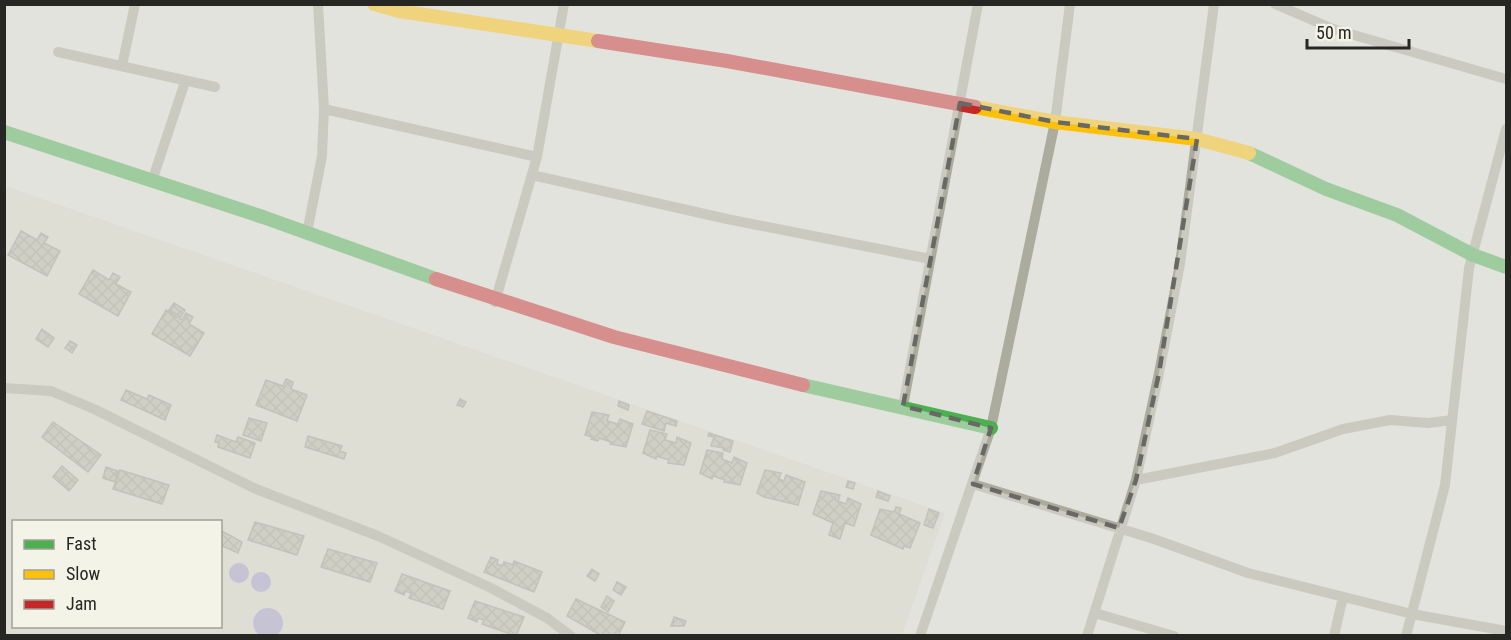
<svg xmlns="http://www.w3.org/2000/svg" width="1511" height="640" font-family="'Roboto Condensed',sans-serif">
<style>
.built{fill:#d7d7ca;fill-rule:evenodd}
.water{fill:#a39bc8}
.building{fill:url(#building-cross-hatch);stroke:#9a9a96;stroke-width:1.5}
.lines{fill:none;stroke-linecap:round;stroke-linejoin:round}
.street{stroke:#acac9e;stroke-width:10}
.fast{stroke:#4caf50;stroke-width:14}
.slow{stroke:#ffc107;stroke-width:14}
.jam{stroke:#c62828;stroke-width:14}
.marked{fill:none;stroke:#686864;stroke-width:4.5;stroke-dasharray:12 8;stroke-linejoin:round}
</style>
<defs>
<pattern id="building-cross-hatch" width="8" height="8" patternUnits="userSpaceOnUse" patternTransform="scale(1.5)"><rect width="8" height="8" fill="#b7b6a5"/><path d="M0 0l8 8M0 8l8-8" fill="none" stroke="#9d9c8e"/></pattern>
</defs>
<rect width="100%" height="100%" fill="#e3e3de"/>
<path class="built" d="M5 186 945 513 902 635 5 636ZM14 522H220V626H14Z"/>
<path class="water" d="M229 573a10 10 0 1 1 20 0a10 10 0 1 1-20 0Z
M251 582a10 10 0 1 1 20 0a10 10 0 1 1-20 0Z
M253 623a15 15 0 1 1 30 0a15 15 0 1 1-30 0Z"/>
<path class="building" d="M21 231 37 240 41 233 48 237 44 243 60 251 47 276 8 255Z
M93 270 109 280 113 273 120 277 116 284 131 292 118 316 79 294Z
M174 303 185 310 181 317 169 310Z
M166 310 182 320 186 313 193 317 189 324 204 333 190 356 152 334Z
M42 329 54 338 48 347 36 339Z
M70 341 77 345 72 353 65 348Z
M286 379 293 382 291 389 307 395 297 421 256 405 266 380 283 386Z
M126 390 147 399 149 395 171 405 165 420 121 400Z
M460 399 466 402 463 407 457 405Z
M619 401 629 405 628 410 618 406Z
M647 411 677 421 676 426 666 423 664 431 642 424Z
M592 412 609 415 607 421 618 424 620 419 633 424 626 447 610 444 611 442 599 438 598 441 591 439 592 437 585 435Z
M249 418 267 423 261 441 243 435Z
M53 422 101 455 88 472 42 437Z
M650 430 667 434 665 440 676 443 677 437 691 443 684 465 668 463 669 460 656 456V459L643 453Z
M709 433 733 441 730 452 723 450 724 448 711 446 714 437 708 436Z
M217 435 236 442 238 437 255 443 250 458 218 447 219 443 215 442Z
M308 436 342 446 340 451 346 453 344 459 305 447Z
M707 450 723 453 722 459 732 463 734 457 747 463 740 485 724 482 725 480 713 476 712 479 700 473Z
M62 466 78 480 69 491 53 477Z
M106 467 118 471 115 482 103 478Z
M120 470 169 485 162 504 113 489Z
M765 470 781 473 779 479 784 481 786 475 805 482 798 505 764 497 757 493Z
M848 481 855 483 853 489 846 487Z
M821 491 840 495 838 501 846 504 848 498 861 504 854 526 845 523 840 539 829 535 833 523 813 514Z
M878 491 890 496 888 501 876 497Z
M896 507 901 508 899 514 920 523 910 548 904 546 903 549 871 535 880 509 894 512Z
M929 509 939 513 933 528 924 525Z
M255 522 304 536 297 555 248 540Z
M220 530 242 542 238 553 220 545Z
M328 549 377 563 370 582 321 567Z
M491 557 498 560 497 564 502 566 504 562 513 565 514 561 542 572 534 592 484 572Z
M592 569 599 574 595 581 587 576Z
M402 574 450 591 443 609 409 598 411 593 405 591 404 595 395 591Z
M617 582 626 587 621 595 613 590Z
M607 596 614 601 608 612 601 607Z
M576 599 625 622 618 636H602L567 616Z
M475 601 524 617 516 636 482 624 484 620 478 618 477 622 468 618Z
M674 617 686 621 684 626H671Z"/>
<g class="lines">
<path class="street" d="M1275 4 1333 29 1506 79
M58 52 215 87
M122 66 135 4
M324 109 537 157
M532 175 727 219 930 259
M152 181 185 82
M307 233 322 156 324 109 318 4
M495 302 537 157 564 4
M4 388 51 391 94 409 256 489 378 536 489 587 547 618 571 636
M903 406 978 4
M1136 480 1275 453 1343 429 1390 420 1428 423 1452 420
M973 484 1151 538 1248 573 1412 614 1506 631
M1095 613 1174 636
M920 636 991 428 1055 122 1070 4
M1087 636 1136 480 1159 373 1180 264 1214 4
M1334 636 1343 597
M1406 636 1445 485 1469 268 1506 129"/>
<path class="fast" d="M4 132 263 217 436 279
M1249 153 1326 189 1397 215 1473 255 1506 267
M803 385 991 428"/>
<path class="slow" d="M374 4 399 11 598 41
M975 107 1055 122 1197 139 1249 153"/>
<path class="jam" d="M598 41 727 61 975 107
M436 279 614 337 803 385"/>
</g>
<path d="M0 0H1511V640H0ZM960 103 1055 122 1197 139 1159 373 1136 480 1119 528 973 484 991 428 903 406Z" fill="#e3e3de" fill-opacity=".55" fill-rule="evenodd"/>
<path class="marked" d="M960 103 1055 122 1197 139 1159 373 1136 480 1119 528 973 484 991 428 903 406Z"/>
<rect width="1511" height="640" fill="none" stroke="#262622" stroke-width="12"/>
<rect x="12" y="520" width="210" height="108" fill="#f3f3e8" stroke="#a1a199" stroke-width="1.5"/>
<rect x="24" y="540" width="30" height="9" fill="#4caf50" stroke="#a1a199" stroke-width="1.5"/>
<text x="66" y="550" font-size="18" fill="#262622">Fast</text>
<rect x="24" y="570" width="30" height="9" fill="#ffc107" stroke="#a1a199" stroke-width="1.5"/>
<text x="66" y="580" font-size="18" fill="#262622">Slow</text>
<rect x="24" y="600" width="30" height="9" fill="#c62828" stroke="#a1a199" stroke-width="1.5"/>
<text x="66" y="610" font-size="18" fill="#262622">Jam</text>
<path d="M1307 39v9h102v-9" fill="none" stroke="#262622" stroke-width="3"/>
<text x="1316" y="39" font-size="18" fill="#262622" stroke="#f3f3e8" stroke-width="4.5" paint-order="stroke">50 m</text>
</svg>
